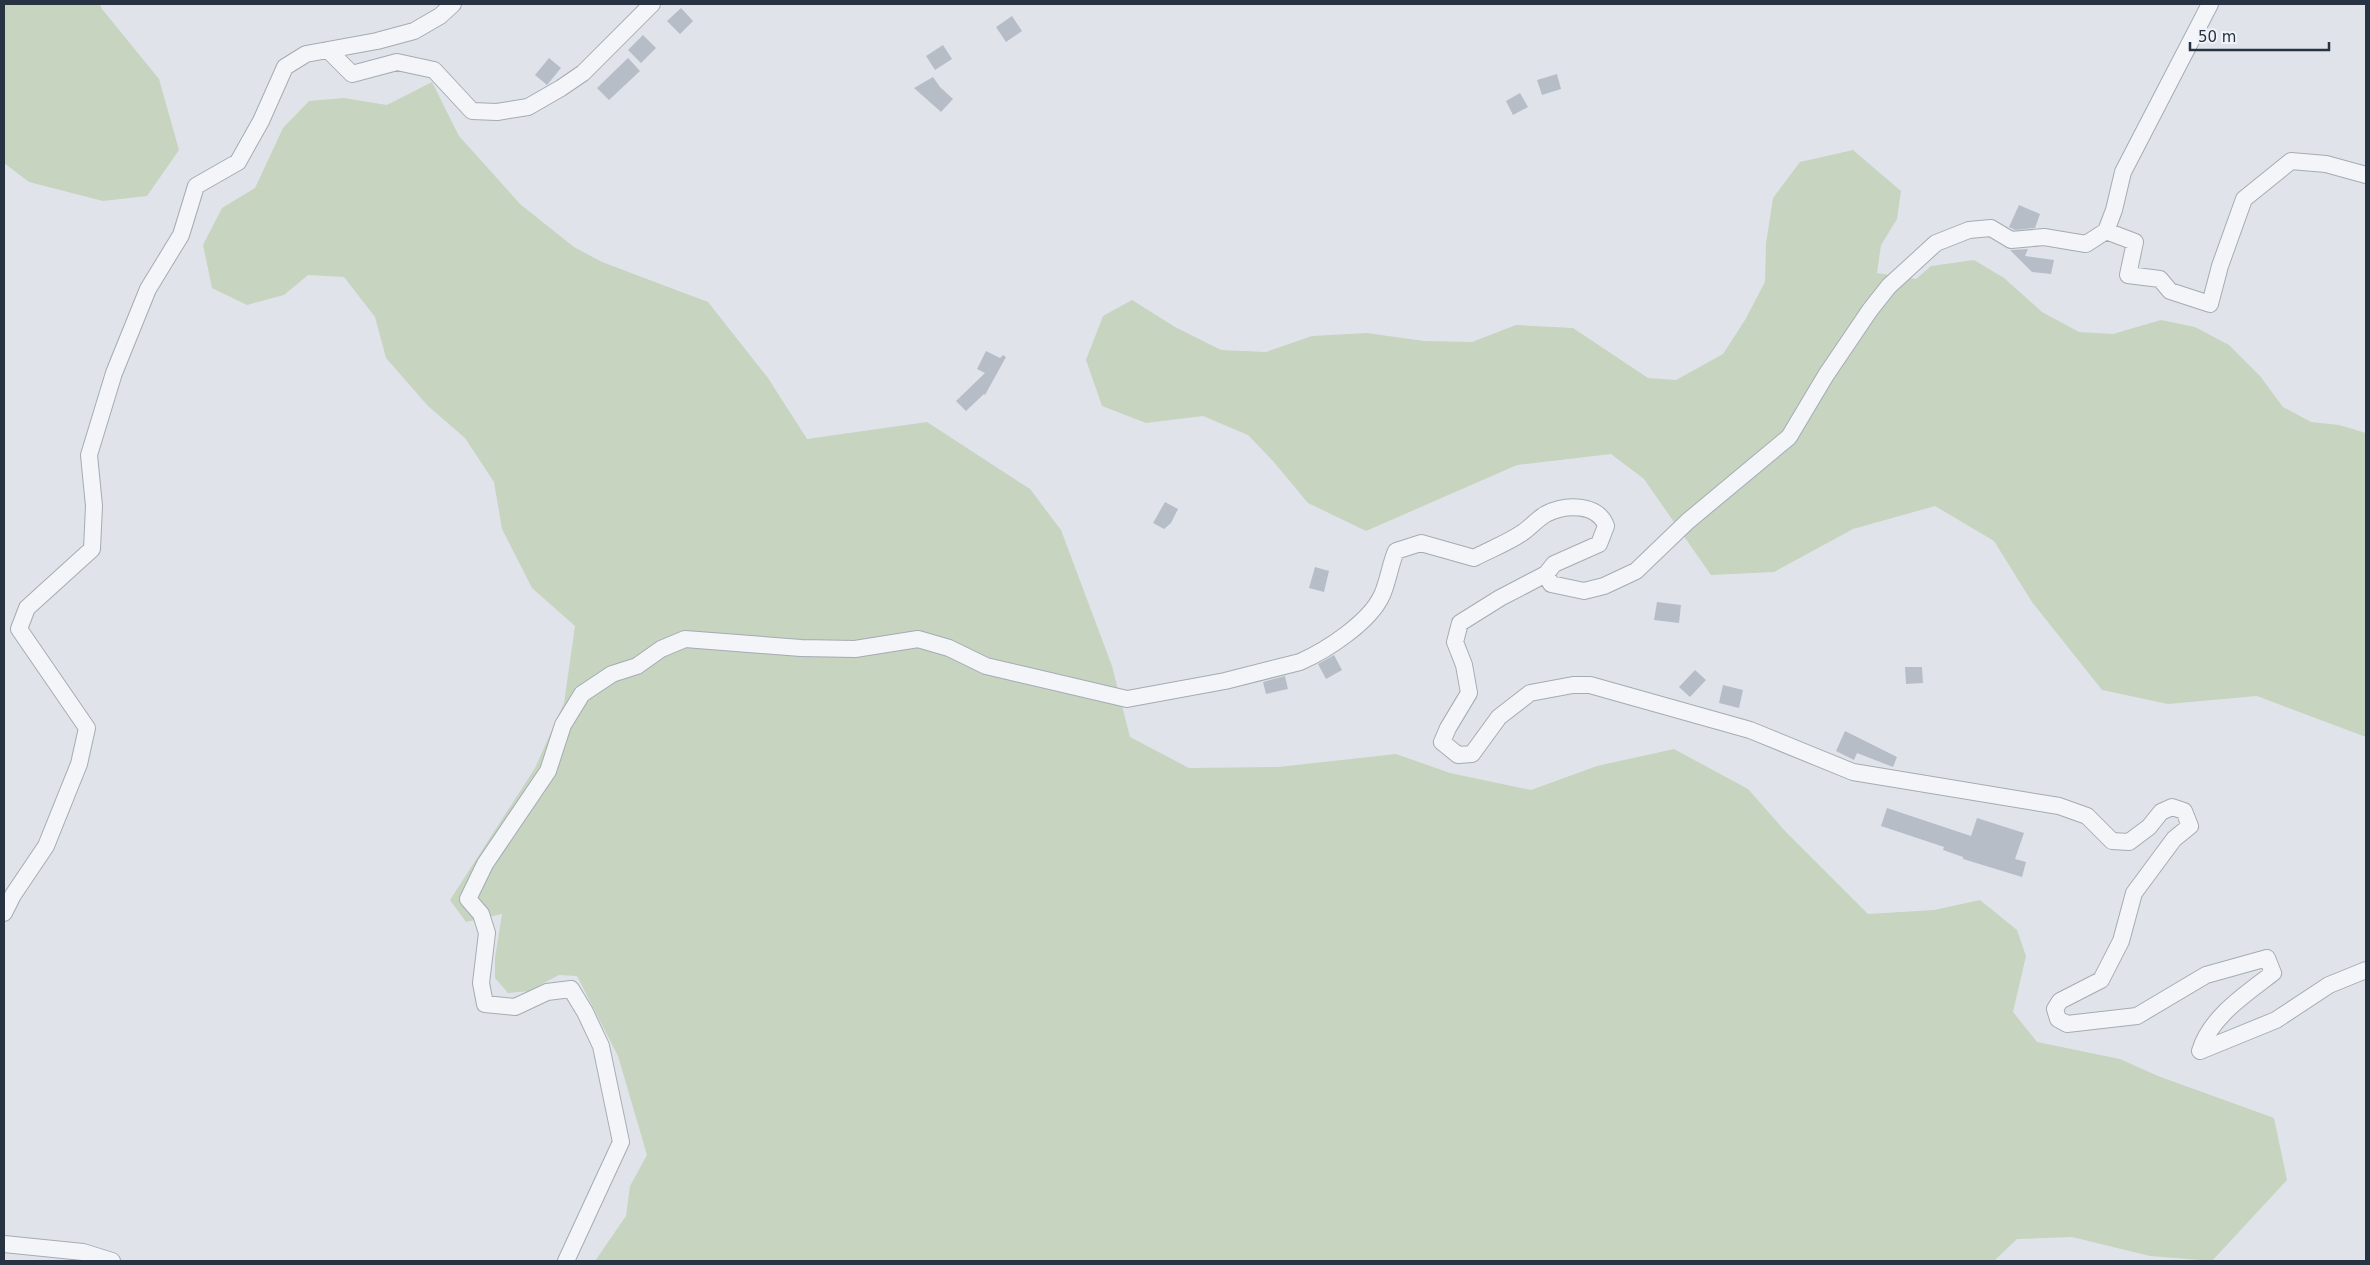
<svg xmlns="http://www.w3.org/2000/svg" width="2370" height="1265" font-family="'DejaVu Sans',sans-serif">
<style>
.green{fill:#c6d4c0}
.building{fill:#b6bdc7}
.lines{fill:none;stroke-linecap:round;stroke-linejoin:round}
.minor-casing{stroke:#a5abb4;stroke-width:18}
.minor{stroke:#f3f5f8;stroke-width:16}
</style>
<rect width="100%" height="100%" fill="#e0e4ea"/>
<path class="green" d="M4 4H100L102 9 159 79 179 150 147 196 103 201 29 182 4 163Z
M432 82 459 136 520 204 574 247 602 262 708 302 768 378 807 439 927 422 1030 489 1061 530 1112 666 1130 737 1189 768 1278 767 1396 754 1450 773 1531 790 1597 766 1674 749 1748 789 1785 831 1868 914 1934 910 1980 900 2017 930 2026 956 2013 1012 2037 1042 2120 1059 2158 1076 2274 1118 2287 1180 2212 1261 2150 1256 2072 1237 2017 1239 1994 1261H595L626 1216 630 1186 647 1155 618 1056 577 976 559 975 529 991 508 993 495 978V958L502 914 466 922 450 900 535 768 564 703 575 626 532 588 502 529 494 482 465 438 428 406 386 358 375 317 344 277 308 275 284 295 247 305 212 288 203 245 222 208 255 188 283 128 309 101 344 98 387 105Z
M1853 150 1901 191 1897 219 1881 245 1877 273 1916 279 1931 266 1974 260 2004 278 2042 312 2079 332 2113 334 2161 320 2195 327 2229 345 2260 376 2283 407 2311 422 2339 425 2366 433V737L2257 696 2168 704 2102 690 2032 602 1994 541 1935 506 1853 529 1774 572 1711 575 1644 479 1611 454 1517 465 1366 531 1308 503 1273 461 1248 435 1203 416 1146 423 1102 406 1086 360 1103 316 1132 300 1175 327 1221 350 1266 352 1312 336 1367 333 1424 341 1472 342 1516 325 1573 328 1648 378 1676 380 1723 354 1745 320 1765 282 1766 244 1773 198 1800 162Z"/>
<path class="building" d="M681 8 693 21 680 34 667 21Z
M1012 16 1022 31 1006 42 996 27Z
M643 35 656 48 641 63 628 50Z
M943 45 952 59 935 70 926 56Z
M549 58 561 68 547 85 535 75Z
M628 58 640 71 609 100 597 88Z
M1557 74 1561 89 1542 95 1537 80Z
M933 77 940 87 953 99 941 112 914 88Z
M1520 93 1528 107 1513 115 1506 101Z
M2019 205 2040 214 2035 228 2015 230 2009 227Z
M2028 249 2025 256 2054 260 2051 274 2032 272 2010 250Z
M986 351 1000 358 1003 355 1006 357 985 395 984 394 966 411 956 401 985 373 977 369Z
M1165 502 1178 509 1171 523 1164 529 1153 523Z
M1315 567 1329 571 1324 592 1309 588Z
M1657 602 1681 605 1679 623 1654 620Z
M1334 655 1342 670 1326 679 1318 664Z
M1905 667H1922L1923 683 1906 684Z
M1695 670 1706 680 1690 697 1679 687Z
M1285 676 1288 689 1266 694 1263 682Z
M1723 685 1743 690 1739 708 1719 703Z
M1845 731 1897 757 1893 767 1857 753 1854 760 1836 751Z
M1887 808 1971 836 1977 818 2024 833 2015 859 2026 862 2022 877 1963 859V857L1943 850 1944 847 1881 826Z"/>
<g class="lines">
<defs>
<path id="minor" d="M2210 4 2123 172 2114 210 2106 231 2086 244 2044 237 2011 240 1991 228 1969 230 1936 243 1889 286 1870 310 1826 375 1789 437 1688 521 1636 571 1604 586 1584 591 1551 584 1546 574 1500 598 1460 623 1455 642 1464 665 1469 693 1448 728 1442 742 1458 755 1472 754 1499 717 1530 693 1573 685H1590L1750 730 1853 772 2059 806 2087 816 2112 841 2129 842 2149 827 2161 812 2172 807 2184 811 2190 826 2174 839 2134 893 2121 941 2101 980 2060 1001 2055 1009 2058 1019 2067 1024 2137 1016 2206 975 2267 958 2273 973C2246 994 2210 1017 2200 1051L2276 1020 2329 985 2366 970
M328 50 352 74 397 62 434 70 472 111 497 112 528 107 561 88 583 73 652 4
M2106 231 2135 242 2128 275 2160 279 2170 291 2210 304 2220 266 2244 199 2291 161 2326 164 2366 175
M4 913 13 895 46 846 79 764 87 728 19 629 27 608 92 549 94 506 89 455 114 373 148 289 181 235 196 186 238 162 261 121 285 67 306 54 377 41 414 31 440 16 453 4
M4 1244 83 1252 112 1261
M566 1261 621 1142 601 1046 585 1012 571 989 547 992 515 1007 485 1004 481 983 487 933 481 914 468 899 485 864 548 771 563 725 582 694 612 674 637 666 661 649 685 639 801 648 855 649 918 639 949 648 986 666 1127 699 1225 681 1300 662C1327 650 1370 622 1382 595 1388 582 1390 565 1396 551L1421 543 1474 558C1489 550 1507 543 1522 533 1530 528 1537 519 1546 514 1565 504 1598 503 1606 526L1599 544 1554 564 1546 574"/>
</defs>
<use href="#minor" class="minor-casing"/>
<use href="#minor" class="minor"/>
</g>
<rect width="2370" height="1265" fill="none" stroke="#273242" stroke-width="10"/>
<path d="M2190 42v8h139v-8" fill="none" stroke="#273242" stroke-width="2.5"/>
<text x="2198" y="42" font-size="15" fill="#273242" stroke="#eff3f7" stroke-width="4" paint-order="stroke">50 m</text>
</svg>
